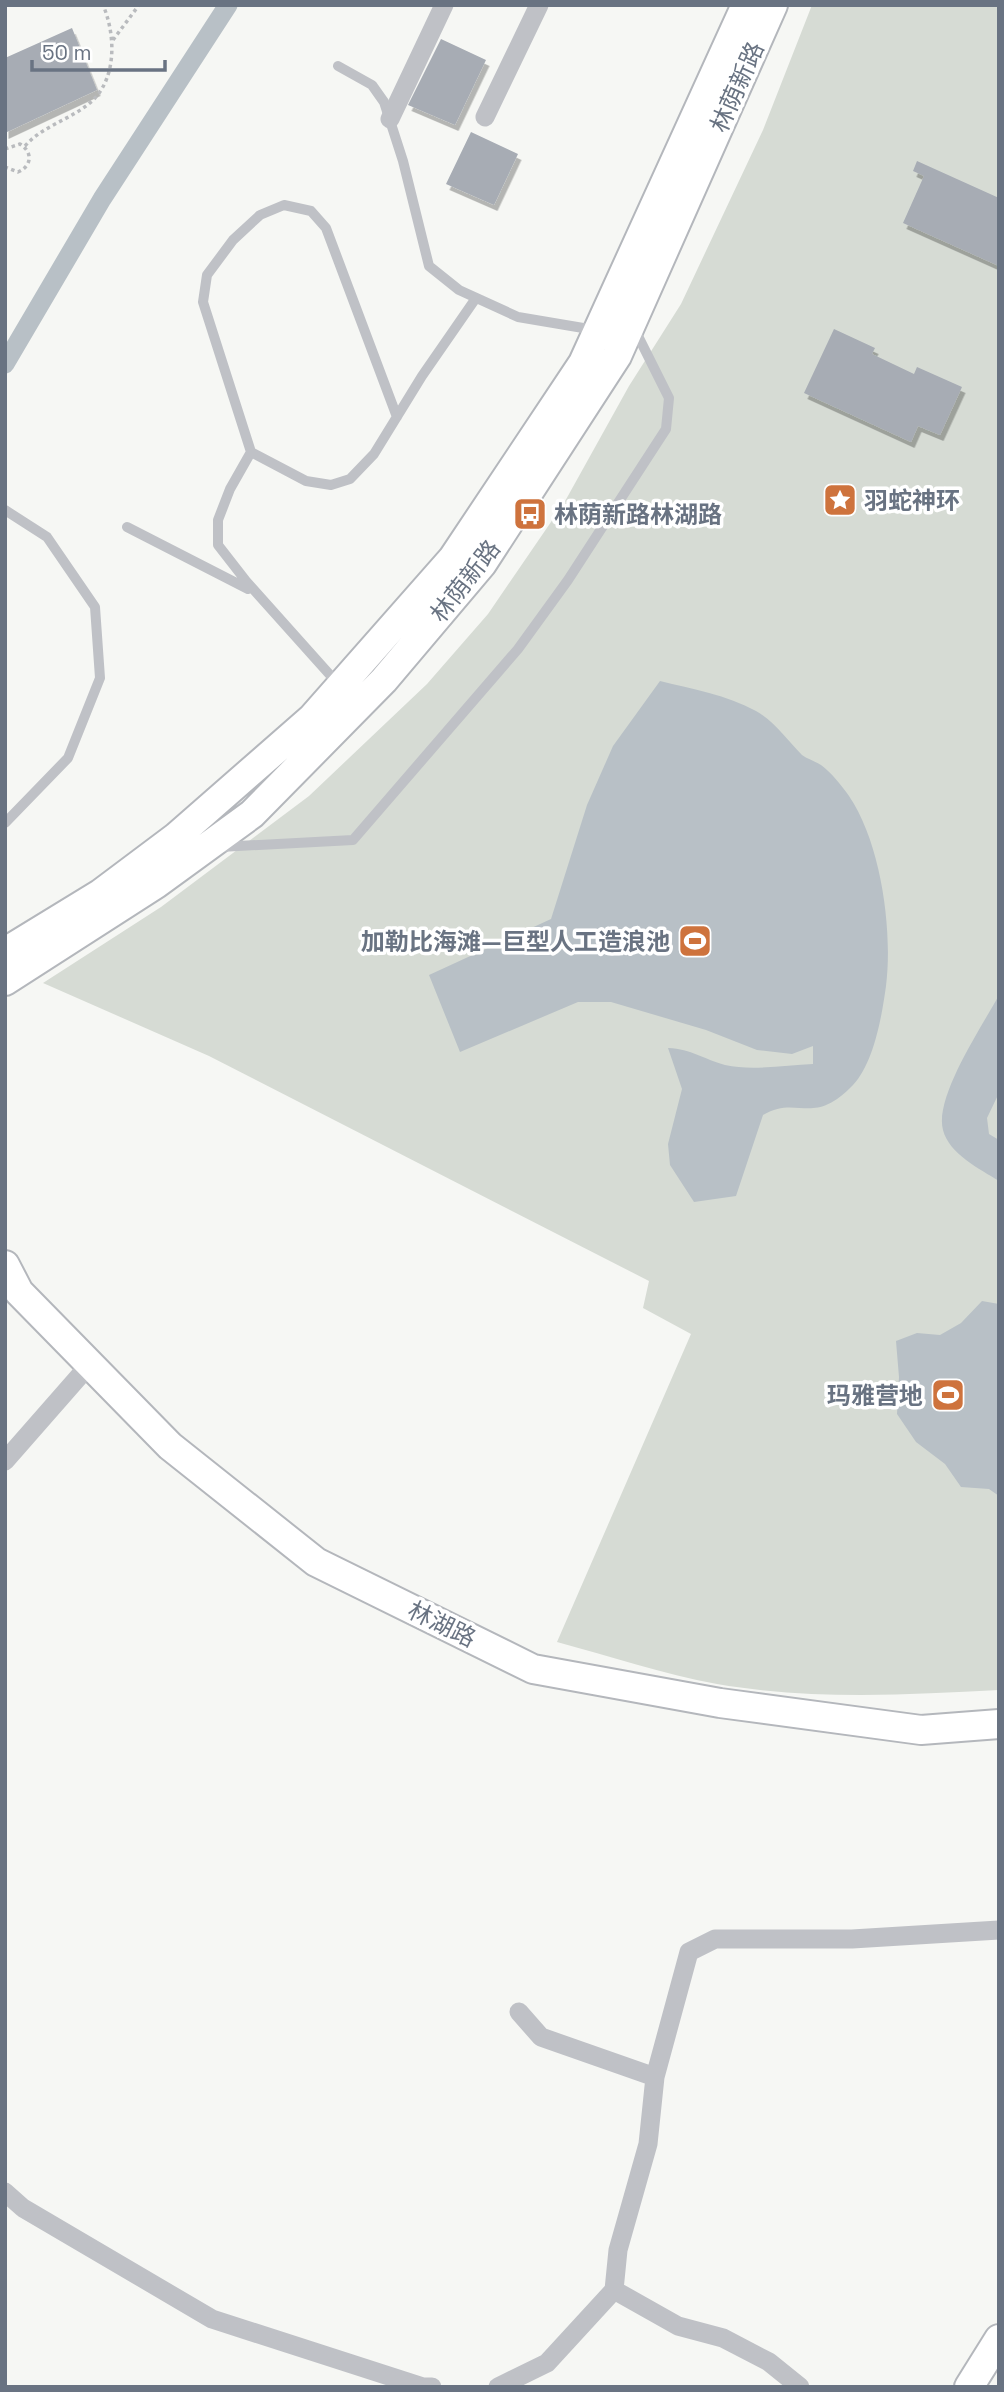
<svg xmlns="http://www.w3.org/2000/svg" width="1004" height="2392" font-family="'Space Grotesk','Noto Sans SC',sans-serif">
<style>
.green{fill:#d6dbd4}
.water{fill:#b8c0c6}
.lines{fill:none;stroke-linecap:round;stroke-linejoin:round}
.canal{stroke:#b8c0c6;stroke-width:19}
.building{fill:#a7acb4;filter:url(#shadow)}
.secondary-casing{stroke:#b4b7bc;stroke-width:32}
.path{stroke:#b9bbbe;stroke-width:3.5;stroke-dasharray:3.5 3.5;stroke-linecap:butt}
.lane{stroke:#bfc1c6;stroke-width:10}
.street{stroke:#bfc1c6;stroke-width:19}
.secondary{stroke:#fff;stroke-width:28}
.labels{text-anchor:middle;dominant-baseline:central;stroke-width:7;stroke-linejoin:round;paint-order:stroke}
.street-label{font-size:24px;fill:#697382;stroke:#fff}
.poi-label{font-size:24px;font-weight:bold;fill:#697382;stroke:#fff;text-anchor:start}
</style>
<defs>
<filter id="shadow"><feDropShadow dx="3.5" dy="6" stdDeviation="0" flood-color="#0004"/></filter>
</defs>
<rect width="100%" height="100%" fill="#f6f7f4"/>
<path class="green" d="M812 5H999V1690C905 1695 810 1700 717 1684 663 1674 609 1656 557 1642L691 1334 643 1308 649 1281 209 1056 43 983 161 907 309 796 427 684 488 614 564 503 629 386 681 304 763 130Z"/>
<path class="water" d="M660 681C692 689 727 695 756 711 775 722 787 740 802 755 807 759 815 761 821 765 831 772 842 786 849 796 881 843 893 930 886 986 882 1015 874 1063 853 1085 812 1128 798 1094 763 1115L736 1196 694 1202 670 1165 668 1144 682 1089 668 1048C692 1049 703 1059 725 1065 752 1071 786 1065 813 1064V1046L792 1054 757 1050 706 1030 611 1002H578L460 1052 429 975 551 919 587 805 613 746Z
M999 995V1093L987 1118 989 1134 999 1140V1181C980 1169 949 1154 943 1130 934 1097 983 1025 999 995Z
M982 1301 999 1304V1496L989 1489 961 1487 945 1464 916 1442 897 1414 899 1377 896 1341 917 1333 940 1335 961 1323Z"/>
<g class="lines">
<path class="canal" d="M5 364 102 199 228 5"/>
</g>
<path class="building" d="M72 28 97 90 5 133V58Z
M441 39 486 60 455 125 408 105Z
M471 132 518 154 494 205 446 184Z
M917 161 999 198V266L903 223 924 176 913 171Z
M834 329 875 348 872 354 914 374 917 367 962 387 940 435 918 426 911 442 804 393Z"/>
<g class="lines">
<defs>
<path id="secondary" d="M5 952 100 894 176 837 312 718 453 558 583 363 746 5
M5 981 156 884 252 814 384 680 482 564 617 356 773 5
M5 1265 19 1292 170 1446 316 1562 533 1669 720 1703 921 1730 999 1724
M969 2387 999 2339"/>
</defs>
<use href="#secondary" class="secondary-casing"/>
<path class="path" d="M113 40 139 5
M25 146C44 124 75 119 95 98 117 74 115 33 103 5
M5 149 20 144C33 152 32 166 18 172L5 167"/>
<path class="lane" d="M338 66 372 85 384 102 403 161 429 266 459 290 518 317 595 330
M251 452 203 302 207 275 233 240 260 215 284 205 311 211 326 228 397 417
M5 510 47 537 95 607 100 678 68 758 5 823
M127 527 248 589
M339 685 246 581 218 545V520L230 489 251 452 306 481 331 485 350 479 374 454 422 376 476 298
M220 847 353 840 518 649 568 580 666 429 669 398 635 330"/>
<path class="street" d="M485 117 539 5
M390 119 444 5
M5 1461 90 1364
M519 2012 541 2037 655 2077
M5 2192 23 2208 212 2319 423 2387H432
M614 2290 678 2326 723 2338 769 2362 800 2387
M498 2387 547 2363 614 2290 618 2250 648 2144 655 2077 689 1952 715 1939H852L999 1930"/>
<use href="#secondary" class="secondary"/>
</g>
<defs>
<symbol id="sight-square" viewBox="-11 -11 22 22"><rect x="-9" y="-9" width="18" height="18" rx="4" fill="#ce733d" stroke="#fff"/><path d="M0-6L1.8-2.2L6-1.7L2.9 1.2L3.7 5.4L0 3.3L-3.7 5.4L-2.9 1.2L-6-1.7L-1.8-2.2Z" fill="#fff"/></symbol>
<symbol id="bus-square" viewBox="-11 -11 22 22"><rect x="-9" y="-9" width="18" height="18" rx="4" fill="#ce733d" stroke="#fff"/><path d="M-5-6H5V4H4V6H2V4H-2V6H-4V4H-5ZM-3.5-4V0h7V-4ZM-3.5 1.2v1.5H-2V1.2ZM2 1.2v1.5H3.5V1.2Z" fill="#fff"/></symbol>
<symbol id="stadium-square" viewBox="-11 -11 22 22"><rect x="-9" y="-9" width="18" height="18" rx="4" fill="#ce733d" stroke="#fff"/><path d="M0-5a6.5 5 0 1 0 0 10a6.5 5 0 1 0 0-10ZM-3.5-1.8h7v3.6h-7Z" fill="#fff"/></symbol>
</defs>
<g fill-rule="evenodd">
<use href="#sight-square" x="821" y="481" width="38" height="38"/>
<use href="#bus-square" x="511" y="495" width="38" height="38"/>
<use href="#stadium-square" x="676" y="922" width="38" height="38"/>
<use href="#stadium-square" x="929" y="1376" width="38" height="38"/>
</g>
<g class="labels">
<g class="street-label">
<text transform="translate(737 87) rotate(-66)">林荫新路</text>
<text transform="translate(465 581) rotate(-52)">林荫新路</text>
<text transform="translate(442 1624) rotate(26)">林湖路</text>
</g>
<g class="poi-label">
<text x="864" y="500">羽蛇神环</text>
<text x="554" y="514">林荫新路林湖路</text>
<text x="670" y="941" text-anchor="end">加勒比海滩—巨型人工造浪池</text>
<text x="923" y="1395" text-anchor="end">玛雅营地</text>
</g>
</g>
<rect width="1004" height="2392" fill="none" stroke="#697382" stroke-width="14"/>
<path d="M32 60v10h133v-10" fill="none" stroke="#697382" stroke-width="3.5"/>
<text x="42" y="60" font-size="21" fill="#697382" stroke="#ffffff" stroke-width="5" paint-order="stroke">50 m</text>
</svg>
